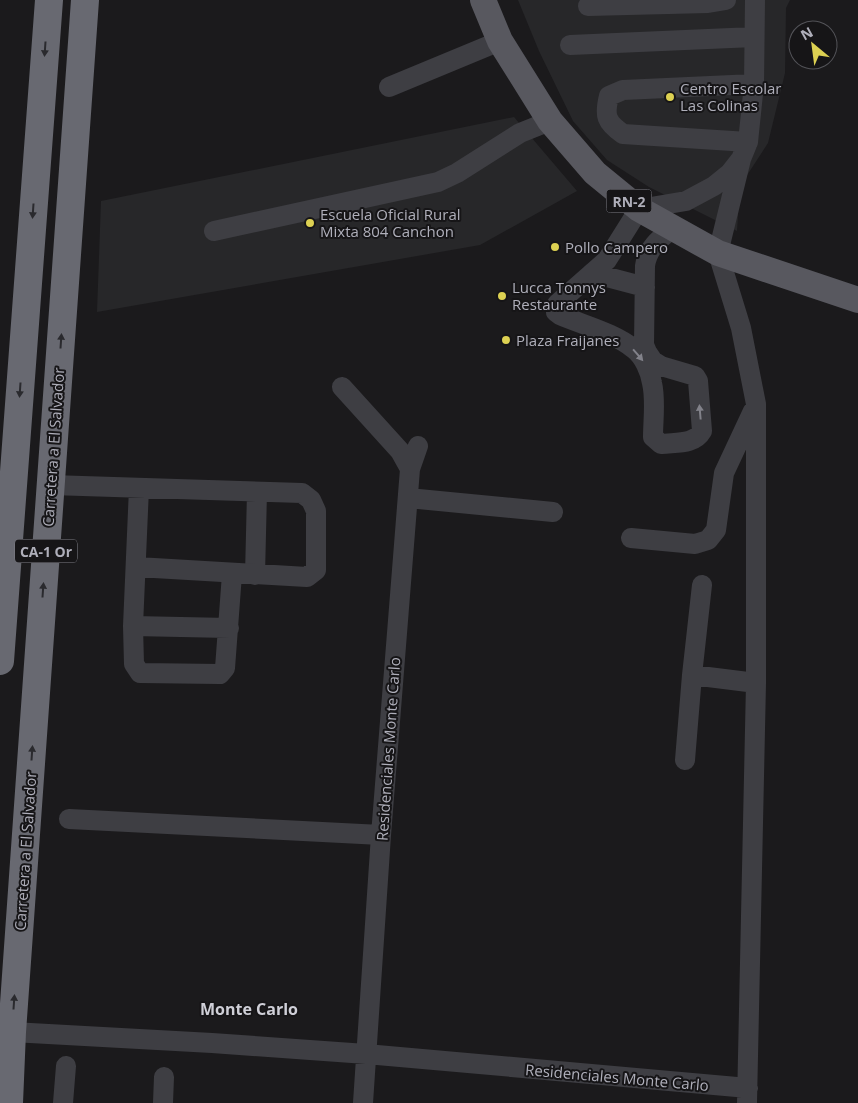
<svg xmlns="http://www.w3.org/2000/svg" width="858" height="1103" font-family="'Open Sans',sans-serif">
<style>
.built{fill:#272729}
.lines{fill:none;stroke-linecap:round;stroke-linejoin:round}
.minor{stroke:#3e3e43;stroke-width:20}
.major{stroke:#58585f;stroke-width:26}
.highway{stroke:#686971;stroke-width:28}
.oneway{fill:#2a2a2e}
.oneway2{fill:#82828a}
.poi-dot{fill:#ddd152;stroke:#161517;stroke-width:2}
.labels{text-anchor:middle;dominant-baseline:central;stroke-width:4;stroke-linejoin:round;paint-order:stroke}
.shield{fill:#161517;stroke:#818189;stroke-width:1}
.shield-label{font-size:14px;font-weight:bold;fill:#afafba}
.poi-label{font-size:15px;fill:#afafba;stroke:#161517;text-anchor:start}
.street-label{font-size:15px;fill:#afafba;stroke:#161517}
.neighbourhood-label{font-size:16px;font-weight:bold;fill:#cfcfd7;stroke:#161517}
</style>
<rect width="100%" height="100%" fill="#1b1a1c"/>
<path class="built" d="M518 0H790L786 8 785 73 768 143 740 186 737 231 649 187 607 160 573 121 539 51Z
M514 117 577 191 480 245 97 312 101 201Z"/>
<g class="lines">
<path class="minor" d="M588 6 708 3 726 0
M570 45 754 37
M389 87 500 41
M748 142 623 134C606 122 604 116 609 96L623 90 754 84
M741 159 718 253 741 328 756 404V683L747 1103
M672 229C659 239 647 249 645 266L644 345 647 352 653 361 661 366 695 376 698 381 702 431C694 445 676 442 661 444L653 437C653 420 656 400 652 383 650 371 644 357 634 349 615 333 583 325 560 315L556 312 557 304 607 260 639 209 686 201 714 186 730 173 741 159 748 142 754 84 755 0
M214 231 438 182 457 173 520 133 550 121
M592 273 645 287
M342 387 400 451 410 469
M51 485 302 493 311 500 316 511V570L307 577 137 567
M139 488 133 626 134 664 140 673 220 674 225 668 232 574
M408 498 553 512
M631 538 695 544 708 540 716 530 724 473 753 411
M255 575 257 492
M133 626 229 628
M692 675 756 683
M685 760 692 675 702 585
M69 819 381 835
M12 1032 212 1043 366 1054 748 1088
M63 1103 66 1066
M163 1103 164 1077
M363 1103 381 835 410 469 418 446"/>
<path class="major" d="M483 0 500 41 550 121 595 173 639 209 718 253 858 300"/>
<path class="highway" d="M0 661 49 0
M9 1103 12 1032 85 0"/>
</g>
<defs><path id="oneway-solid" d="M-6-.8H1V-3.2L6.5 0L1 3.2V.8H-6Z" transform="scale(1.25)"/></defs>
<g class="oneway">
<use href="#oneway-solid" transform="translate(45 49) rotate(94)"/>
<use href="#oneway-solid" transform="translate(33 211) rotate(94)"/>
<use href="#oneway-solid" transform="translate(61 341) rotate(-86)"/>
<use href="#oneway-solid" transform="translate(20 390) rotate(94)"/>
<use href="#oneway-solid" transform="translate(43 590) rotate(-86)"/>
<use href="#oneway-solid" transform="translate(32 753) rotate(-86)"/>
<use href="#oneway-solid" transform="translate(14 1002) rotate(-86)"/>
</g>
<g class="oneway2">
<use href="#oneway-solid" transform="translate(638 355) rotate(49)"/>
<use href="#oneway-solid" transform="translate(700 412) rotate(-95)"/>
</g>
<g class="poi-dot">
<circle cx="670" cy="97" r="5"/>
<circle cx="310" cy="223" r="5"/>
<circle cx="555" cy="247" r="5"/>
<circle cx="502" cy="296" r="5"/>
<circle cx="506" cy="340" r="5"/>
</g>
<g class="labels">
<g class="shield">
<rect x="606.5" y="189.5" width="45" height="23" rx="4"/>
<rect x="15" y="539.5" width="62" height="23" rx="4"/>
</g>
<g class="shield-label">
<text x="629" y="201">RN-2</text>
<text x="46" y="551">CA-1 Or</text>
</g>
<g class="poi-label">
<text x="680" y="88">Centro Escolar<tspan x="680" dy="17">Las Colinas</tspan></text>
<text x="320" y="214">Escuela Oficial Rural<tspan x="320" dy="17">Mixta 804 Canchon</tspan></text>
<text x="565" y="247">Pollo Campero</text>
<text x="512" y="287">Lucca Tonnys<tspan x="512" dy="17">Restaurante</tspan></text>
<text x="516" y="340">Plaza Fraijanes</text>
</g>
<g class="street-label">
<text transform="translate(53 447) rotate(-86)">Carretera a El Salvador</text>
<text transform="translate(388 749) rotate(-86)">Residenciales Monte Carlo</text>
<text transform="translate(25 851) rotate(-86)">Carretera a El Salvador</text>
<text transform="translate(617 1077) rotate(5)">Residenciales Monte Carlo</text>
</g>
<g class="neighbourhood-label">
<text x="249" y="1009">Monte Carlo</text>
</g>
</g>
<g transform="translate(813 45) rotate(331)"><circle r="24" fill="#161517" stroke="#535358"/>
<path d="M0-4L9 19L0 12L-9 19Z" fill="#ddd152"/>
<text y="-8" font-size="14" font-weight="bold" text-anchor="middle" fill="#afafba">N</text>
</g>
</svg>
